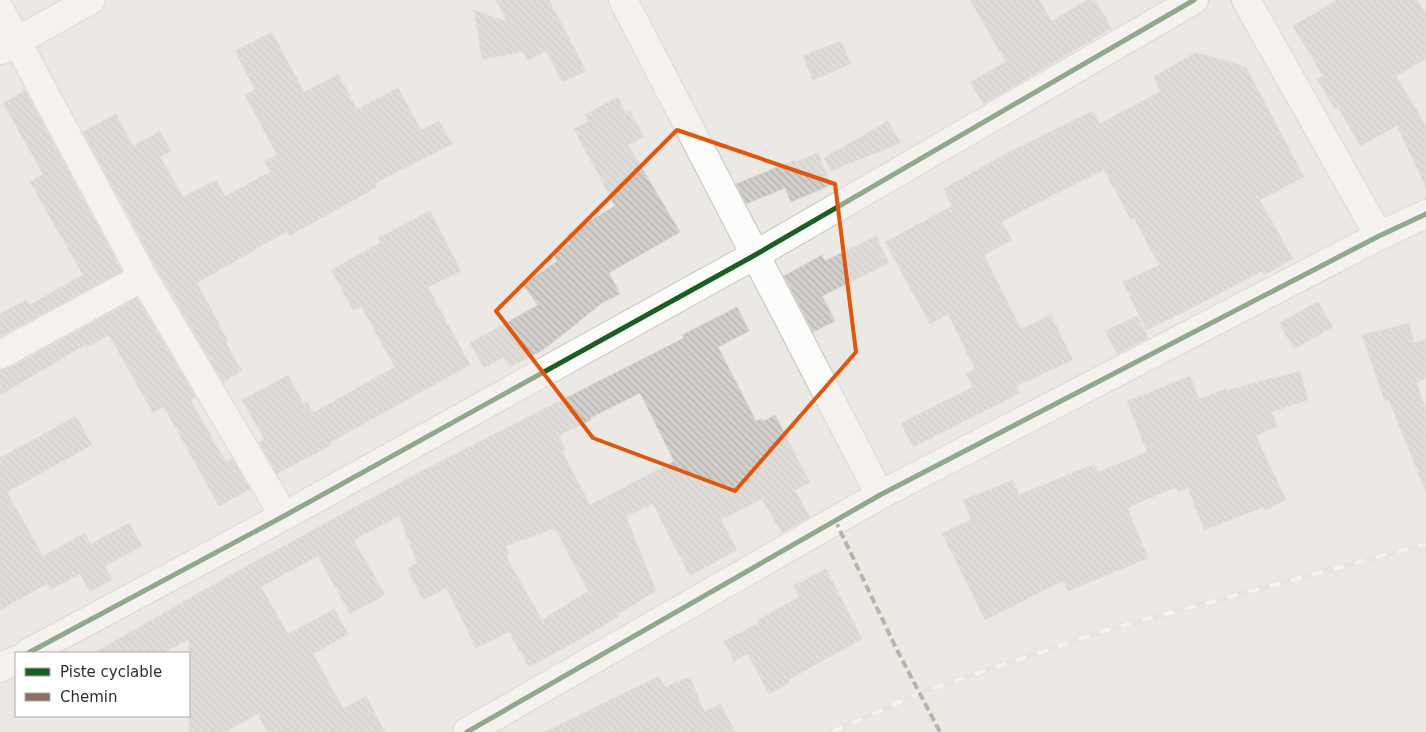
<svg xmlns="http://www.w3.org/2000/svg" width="1426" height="732" font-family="'DejaVu Sans',sans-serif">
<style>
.building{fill:url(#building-back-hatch);stroke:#d7d4d0;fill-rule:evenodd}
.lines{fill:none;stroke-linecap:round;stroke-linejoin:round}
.minor-casing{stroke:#c5c4c5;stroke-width:30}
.minor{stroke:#fcfcfb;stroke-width:28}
.rail-casing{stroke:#dfdfe1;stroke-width:5.5}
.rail{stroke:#fff;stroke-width:4;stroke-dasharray:11;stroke-linecap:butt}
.quiet{stroke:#8d6e63;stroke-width:4;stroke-dasharray:8 4;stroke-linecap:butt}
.cycleway-casing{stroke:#fff;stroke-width:8}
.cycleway{stroke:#1b5e20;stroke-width:5}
.marked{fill:none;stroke:#df570e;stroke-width:4;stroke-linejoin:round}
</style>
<defs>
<pattern id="building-back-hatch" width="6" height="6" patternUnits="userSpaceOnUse" patternTransform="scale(1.25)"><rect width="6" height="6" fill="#d1cecb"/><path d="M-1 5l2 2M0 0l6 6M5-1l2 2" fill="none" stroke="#b4b1af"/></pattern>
</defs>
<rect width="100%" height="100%" fill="#ece8e4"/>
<path class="building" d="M496 0H549L586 71 562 82 546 51 528 61 523 52 482 59 474 10 507 22Z
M970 0H1039L1052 21 1087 0H1095L1112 28 984 104 970 82 1006 62Z
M1337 0H1417L1426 14V59L1396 76 1426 126V187L1397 126 1360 146 1338 107 1335 109 1317 79 1323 76 1293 26Z
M272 32 304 92 338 74 357 109 398 88 421 130 439 121 452 144 375 183 377 187 289 236 287 231 197 283 228 341 226 343 242 371 223 382 157 269 83 132 116 114 133 146 160 131 171 151 160 157 183 197 216 180 225 196 270 172 264 161 277 155 245 95 255 90 235 51Z
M841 41 851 64 813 80 803 56Z
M1196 52 1246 67 1304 177 1260 200 1293 259 1264 275 1262 271 1184 312 1146 330 1123 282 1159 265 1134 218 1131 220 1104 170 1029 207 1002 222 1012 240 984 255 1021 329 1051 315 1073 360 1016 386 1020 393 913 447 901 423 973 387 966 373 975 369 948 314 930 324 885 242 952 206 943 189 1009 152 1093 111 1100 124 1161 91 1153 77Z
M25 90 122 271 0 337V314L26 300 29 305 83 275 30 182 43 174 3 103Z
M618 97 625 113 630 111 644 137 628 145 680 232 609 273 620 294 602 303 543 350 510 367 504 357 484 368 470 343 538 305 523 285 557 261 553 253 571 244 566 235 615 206 574 129 588 122 584 115Z
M888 121 901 143 831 171 824 158Z
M818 153 831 185 791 202 785 188 746 204 736 184 794 160 795 162Z
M430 211 461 271 428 287 470 365 329 443 331 445 277 474 259 443 264 439 242 400 288 375 304 404 307 402 313 413 395 367 361 306 353 310 331 270 380 243 378 238Z
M876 236 889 263 822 296 835 321 813 332 784 276 822 255 825 261Z
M137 298 196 397 191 400 221 454 226 462 232 458 250 489 219 506 164 407 153 413 109 335 87 347 85 345 0 395V371L7 369Z
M1318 302 1333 327 1294 349 1279 323Z
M737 307 749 331 718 347 756 421 762 419 763 421 775 415 810 483 795 490 810 517 782 533 762 499 721 520 737 550 690 576 653 504 626 516 656 591 618 614 619 616 586 636 529 667 509 632 476 648 446 588 423 600 407 569 417 563 399 516 354 540 385 595 350 614 318 556 261 587 288 634 334 609 348 634 313 654 343 708 366 696 385 732H267L258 714 225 732H189V639L163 653H94L227 577 412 476 684 338 682 335ZM640 393 674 461 590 505 562 451 566 449 558 436 591 420 590 418ZM552 529 554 531 556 530 588 591 542 620 506 556 509 555 506 546Z
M1137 316 1148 338 1117 354 1105 331Z
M1409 323 1414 343 1426 339V378L1416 382 1426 409V490H1425L1389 400 1385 402 1362 335Z
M1300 371 1308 400 1271 412 1278 426 1256 436 1286 500 1265 510 1264 507 1204 530 1188 488 1178 492 1176 487 1127 508 1148 558 1068 591 1063 581 985 620 942 533 971 520 963 500 1013 480 1019 495 1094 464 1098 472 1147 452 1127 401 1190 376 1199 399 1227 388 1228 390Z
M76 416 92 445 7 492 43 556 85 533 91 544 129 523 142 546 105 566 112 580 90 592 80 574 50 590 47 584 0 610V458Z
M826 569 862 639 788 680 789 683 769 694 748 654 734 661 724 641 759 623 758 620 799 597 793 586Z
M659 676 665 687 690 677 704 712 720 704 736 732H545Z"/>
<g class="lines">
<defs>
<path id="minor" d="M623 0 880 495
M1246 0 1379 236
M0 10 143 277 284 516
M1 50 91 0
M0 355 143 277
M28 653 284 516 755 255 1194 0
M0 668 16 660
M467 732 880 495 1379 236 1426 214"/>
</defs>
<use href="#minor" class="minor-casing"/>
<use href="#minor" class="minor"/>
<defs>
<path id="rail" d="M832 732 925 691 1110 629 1426 544"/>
</defs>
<use href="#rail" class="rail-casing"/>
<use href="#rail" class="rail"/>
<path class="quiet" d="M835 520 897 650 940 732"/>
<defs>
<path id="cycleway" d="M28 653 284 516 755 255 1194 0
M467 732 880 495 1379 236 1426 214"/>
</defs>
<use href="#cycleway" class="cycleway-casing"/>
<use href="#cycleway" class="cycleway"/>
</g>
<path d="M0 0H1426V732H0ZM677 130 835 184 856 352 735 491 593 438 496 311Z" fill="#ece8e4" fill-opacity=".55" fill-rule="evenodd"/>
<path class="marked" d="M677 130 835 184 856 352 735 491 593 438 496 311Z"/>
<rect x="15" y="652" width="175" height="65" fill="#ffffff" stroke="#ababab"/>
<rect x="25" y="668" width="25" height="8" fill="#1b5e20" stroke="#ababab"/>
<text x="60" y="677" font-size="15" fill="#2e2e2e">Piste cyclable</text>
<rect x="25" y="693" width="25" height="8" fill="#8d6e63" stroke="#ababab"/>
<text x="60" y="702" font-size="15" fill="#2e2e2e">Chemin</text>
</svg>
